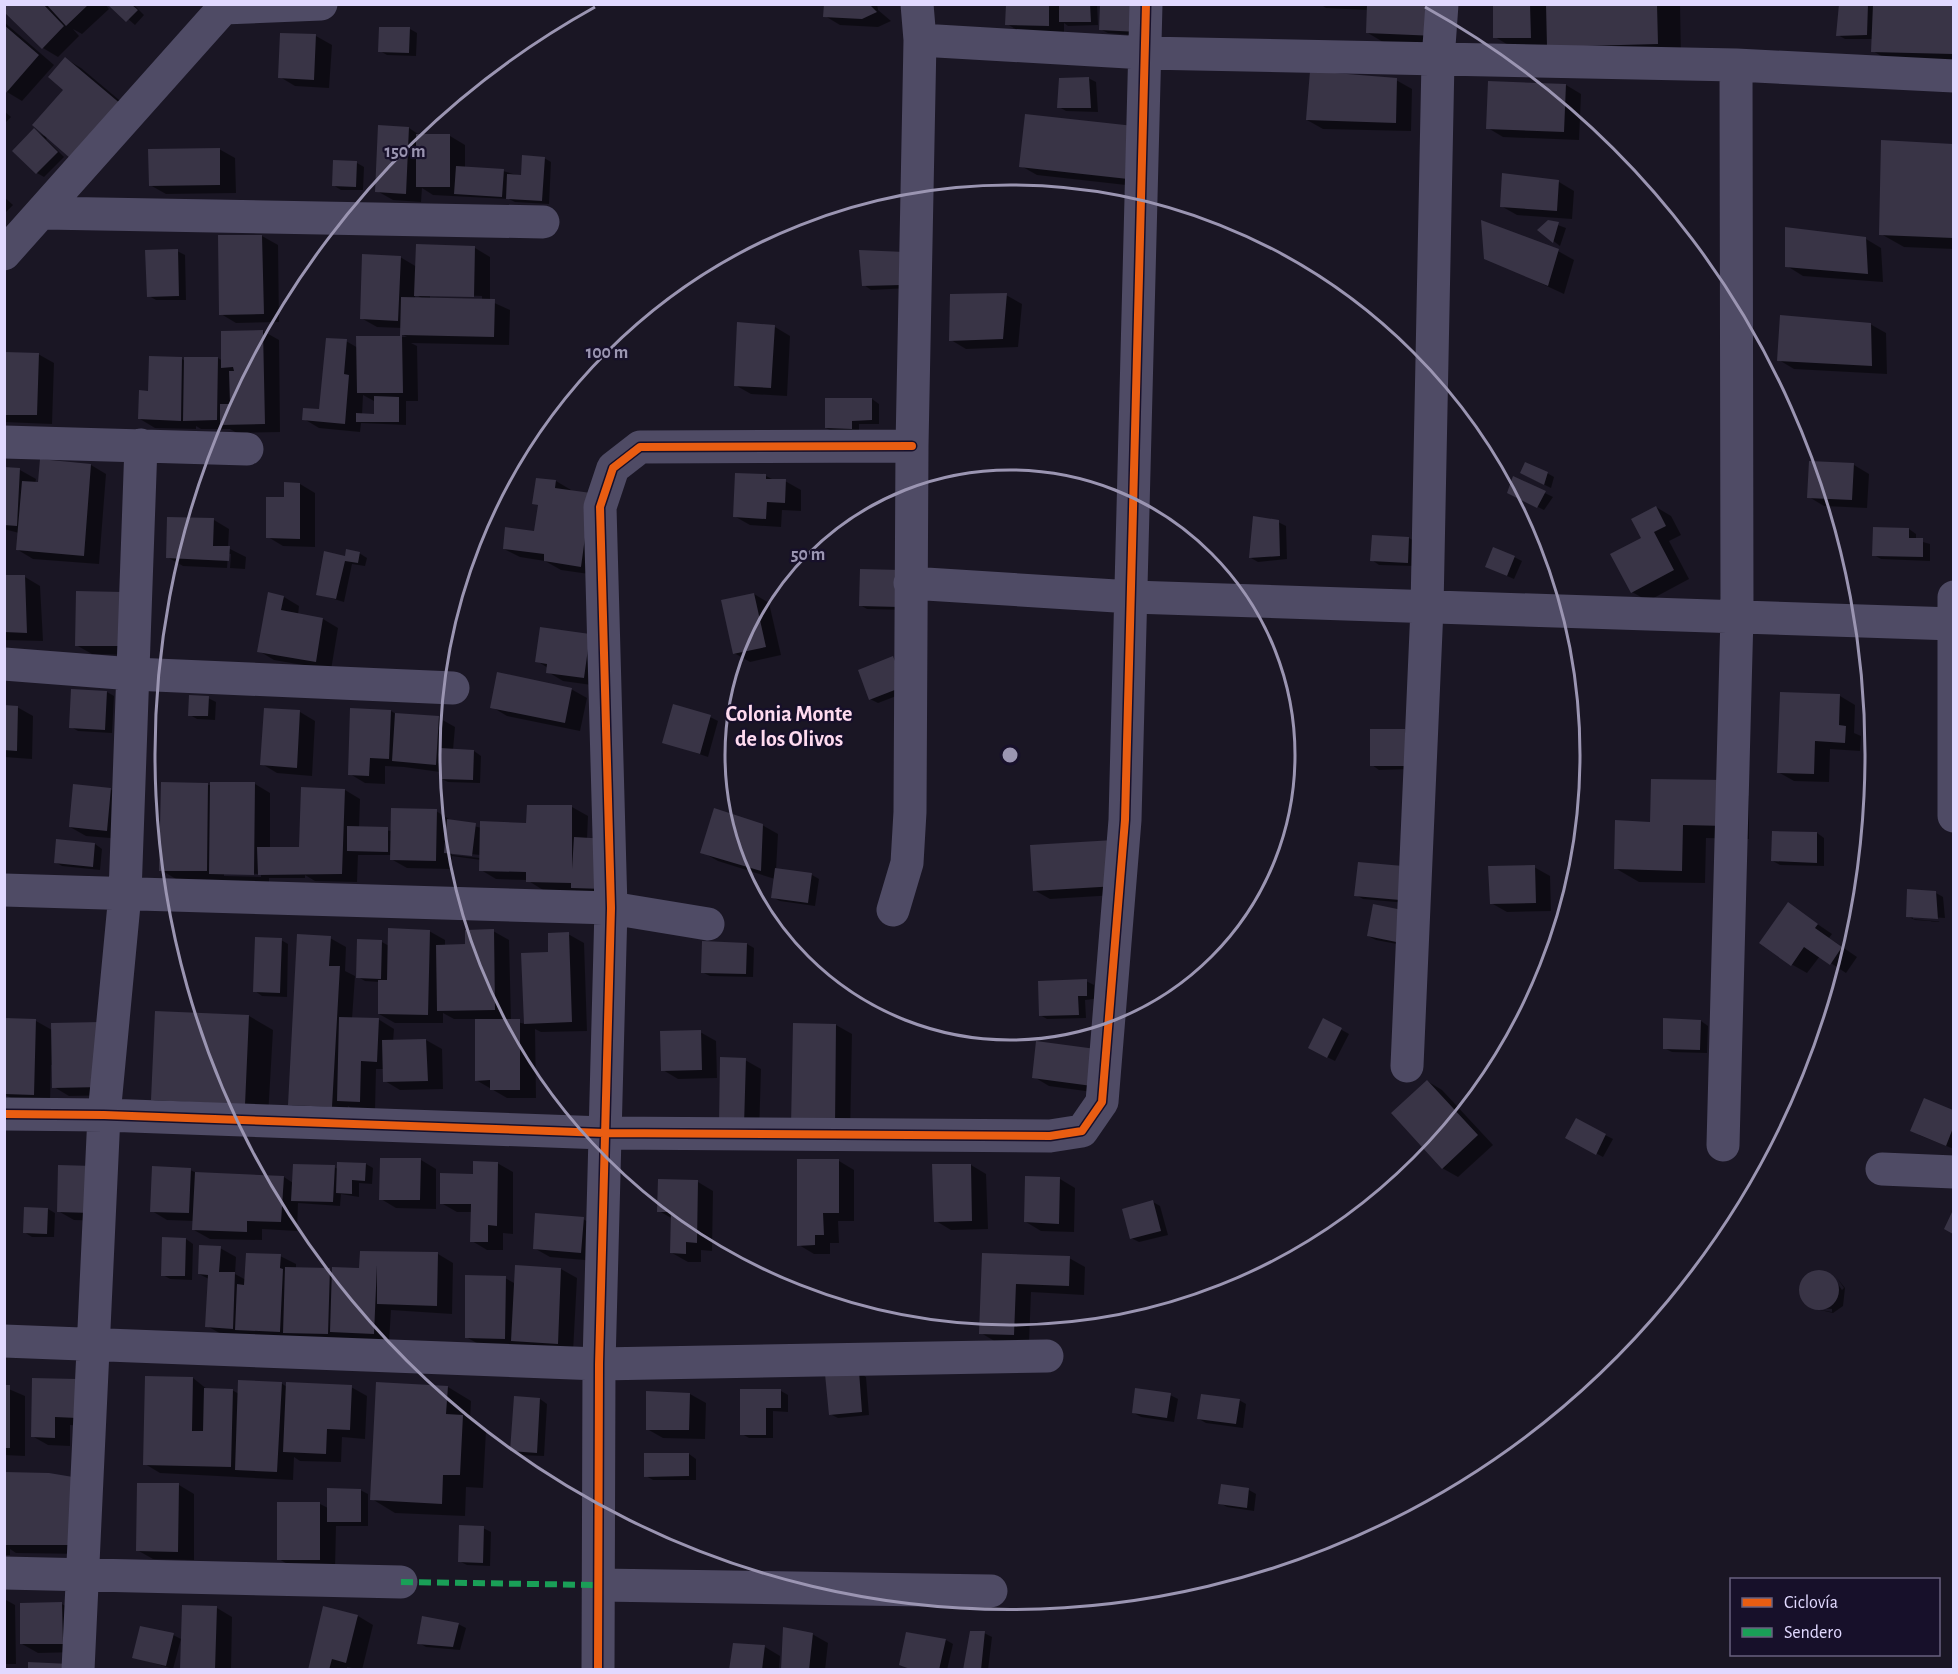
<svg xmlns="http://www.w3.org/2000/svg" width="1958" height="1674" font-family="'Alegreya Sans',sans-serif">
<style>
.shadow{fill:#0007;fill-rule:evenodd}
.building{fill:#393446}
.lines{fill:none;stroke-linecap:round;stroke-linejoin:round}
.street{stroke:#4f4b65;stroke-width:33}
.quiet{stroke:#1a9f57;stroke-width:6;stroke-dasharray:12 6;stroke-linecap:butt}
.cycleway-casing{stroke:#17102a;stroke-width:11}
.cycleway{stroke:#e95d12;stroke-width:8}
.ring{fill:none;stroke:#9b95b2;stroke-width:3}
.labels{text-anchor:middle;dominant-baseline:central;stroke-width:4.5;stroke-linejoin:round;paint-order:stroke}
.neighbourhood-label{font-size:22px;font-weight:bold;fill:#ffdbef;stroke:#17102a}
.centre{fill:#9b95b2;stroke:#17102a;stroke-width:3}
.ring-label{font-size:18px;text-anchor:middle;font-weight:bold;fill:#9b95b2;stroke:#17102a;stroke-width:4.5;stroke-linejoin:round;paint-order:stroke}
</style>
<rect width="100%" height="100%" fill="#1a1624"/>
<path class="shadow" d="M4 4H105L109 9 82 34 73 29 79 36 58 57 43 48 4 10Z
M111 4H133L144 15 135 25Z
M825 4H877L878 10 891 21 878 27 840 25 825 16Z
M1007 4H1097L1098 25 1068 26 1064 23V34L1022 33 1007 24Z
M1148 4 1146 36 1108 33 1100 29Z
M1320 4H1453L1451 44 1383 42 1368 33V10L1326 8Z
M1495 4H1680L1681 57 1572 60 1546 45 1510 46 1495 37Z
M1840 4H1954V66L1896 65 1873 51V39H1845L1838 35Z
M4 22 54 65 22 101 7 92 4 96Z
M410 29 417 33 416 56 387 55 380 51Z
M282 34 316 36 332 45 329 88 295 86 280 77Z
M66 59 81 68 137 115 48 137 46 139 64 157 44 177 37 173 34 130 44 136 65 90Z
M1088 78 1096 82 1098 112 1066 111 1059 107Z
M1396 80 1412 89 1411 131 1323 129 1307 120Z
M1566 85 1581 94 1579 140 1503 137 1488 128Z
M4 111 11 117 4 124Z
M1134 127 1144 187 1037 175 1021 166Z
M409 128 421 136H450L465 145V168L503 171 523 177 544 158 551 162 549 204 515 202 509 199 433 195 422 188 421 202 393 200 377 191Z
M1883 141 1954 145V249L1904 247 1881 234Z
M219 149 235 158 236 193 166 194 150 185Z
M357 163 364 167 363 190H341L333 185Z
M1559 182 1574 191 1572 219 1517 215 1501 206Z
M4 197 13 205 4 214Z
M1549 222 1566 228 1560 246 1539 230Z
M262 236 278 245 279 322 236 323 221 314Z
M1866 239 1881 248 1883 282 1803 276 1787 266Z
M475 248 490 257V301L510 310 509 345 411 343 417 346 418 401H406V425L361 423 360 432 319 428 304 419 321 411 346 341 358 348V337H407L401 334 402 328 377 327 361 318 400 257 417 267ZM415 294 423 299H415ZM430 294 482 296V299L430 298ZM363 395 374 401 376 415H362Z
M177 251 185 255 186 300H156L149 296Z
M861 251 909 288 871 290 864 285Z
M1558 251 1574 260 1564 294 1486 258Z
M1006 295 1022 304 1018 347 966 349 951 340Z
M1870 324 1886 333 1887 374 1794 369 1779 360Z
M775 327 790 336 787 396 751 394 735 385Z
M263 331 279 340 280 432 237 433 230 429H201L196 426V429L155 428 140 419 150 392 182 359 185 361 218 358 223 361 222 332Z
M4 354H38L54 363 52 424 4 422Z
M872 399 879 404V424H859V432H834L826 428Z
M91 465 106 474 99 564 33 559 18 550 19 533 4 529V469L20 470 36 479 35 484Z
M1854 465 1869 474 1867 508 1824 506 1809 497Z
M1547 473 1554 477 1551 488 1529 477Z
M766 476 774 480 785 481 801 490V511L782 510 781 527 750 525 734 516Z
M1514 478 1553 497 1544 510 1516 496Z
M556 481 571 490 596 575 561 570 545 561 520 557 504 549 536 533 539 506 534 503Z
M300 484 315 493V547L283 546 268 537 285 499Z
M1656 507 1671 516 1681 535 1669 541 1689 579 1648 601 1632 592 1643 539Z
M214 520 229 529 228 548 246 557 245 569 230 568 231 554H228L227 568 183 566 167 557Z
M1278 522 1286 526 1287 559 1258 562 1251 558Z
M1909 529 1916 534V540L1930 544V561L1881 559 1874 555Z
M1409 538 1416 542 1415 566 1379 565 1372 560Z
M359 553 367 558 365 566 352 564 344 602 317 594 346 557Z
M1514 557 1522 561 1514 579 1486 567Z
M861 570 906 610 867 609 860 605Z
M4 577H25L40 586 43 641 4 640Z
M77 592 137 655 92 654 76 645Z
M754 594 769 603 781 655 750 662 734 653Z
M284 597 299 606 298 615 323 619 338 628 331 670 274 660 259 651Z
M589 635 599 686 563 681 548 672V668L537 661Z
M893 657 901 662 912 690 878 703 870 699Z
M571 689 587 698 580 731 507 716 492 707Z
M73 691 107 692 114 696 112 733 78 731 71 727Z
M1840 696 1855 705 1854 733 1861 736 1860 751 1830 749 1829 782 1794 781 1778 772Z
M208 698 216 702 215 720 197 719 190 715Z
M4 707H17L33 716 32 759 4 757Z
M391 711 396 714 439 718 455 727 453 750 474 751 481 756 480 783 448 782 440 778V772L404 767 385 766V784L365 783 350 774Z
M300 712 315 721 312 776 277 773 262 764Z
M710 717 718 721 708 757 664 742Z
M1405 731 1412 735V769L1379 770 1372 765Z
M1726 782 1749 796V839L1706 838 1705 883 1639 882 1615 868 1652 823Z
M255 784 270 793V849H298L345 790 360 799 359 828 392 831 436 811 452 821 482 828 528 824 572 807 588 816 587 839 621 897 543 890 527 880 496 879 481 870V860L452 856 451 869 407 868 391 859V855H358L357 882 315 881 305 875V878H269V884L226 882 221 880 176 879 161 870 208 785ZM452 852 480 855V858L452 855ZM224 873 261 874V877L224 876Z
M110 789 126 798 122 839 86 836 70 827Z
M762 825 778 834 776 870 812 875 819 879 815 906 780 901 772 897 775 879 718 861 702 852Z
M1817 833 1824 838V866L1780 865 1773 861Z
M95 844 102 849 100 870 62 866 55 862Z
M1032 846 1132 894 1050 899 1034 890Z
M1403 867 1407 903 1363 899 1356 895Z
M1534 867 1550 876 1551 911 1507 912 1491 903Z
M1936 893 1943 897 1945 918 1913 916V919L1945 922 1915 920 1907 916Z
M1788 904 1832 934 1829 938 1857 957 1846 973 1820 956 1807 973 1791 964Z
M1411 913 1413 947 1376 940 1368 936Z
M429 931 445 940V946H467L493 931 509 940 511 1021 526 1024 523 954 550 953 568 934 584 943 587 1031 541 1032 535 1029 536 1098H507L476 1080V1019H454L443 1013V1023H395L379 1014 380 982 365 981 358 977 382 942 389 946Z
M330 938 346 947 345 971 355 976 352 1019H378L394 1029 393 1042 426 1040 442 1049 443 1089 400 1090 385 1081V1069H376L375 1110H354L348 1106 347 1115 305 1113 289 1104Z
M281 940 288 944 287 997 262 996 255 991Z
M704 942 747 944 754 948 753 977 710 976 702 972Z
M1086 981 1094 985V999L1085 1000 1086 1018 1047 1019 1040 1015Z
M156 1012 249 1016 273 1030 268 1117 176 1113 153 1100Z
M4 1020 36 1021 52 1030 118 1095 69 1096 54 1087 53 1065H51L50 1103 18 1102 4 1094Z
M1324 1020 1349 1034 1335 1061 1317 1052Z
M1701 1021 1708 1026 1707 1053 1672 1052 1664 1048Z
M794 1024 836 1025 852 1034 850 1135 808 1134Z
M700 1032 716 1041 717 1078 678 1079 663 1070Z
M1038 1043 1107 1094 1049 1086 1034 1077Z
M745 1060 761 1069 759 1134 736 1133Z
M1427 1081 1442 1090 1493 1145 1458 1177 1442 1168Z
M1925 1100 1954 1111V1149L1919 1135Z
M1605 1135 1613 1139 1603 1157 1567 1138Z
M421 1160 436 1169V1209L396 1208 381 1199Z
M839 1161 854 1170V1221H838L839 1243H830V1254H814L799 1245Z
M497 1163 513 1172V1234L503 1233V1250H487L472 1241V1212H457L441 1203 475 1175Z
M366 1164 373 1168 372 1184 359 1183V1197L341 1194 340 1206 298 1203 297 1231 262 1229V1240L210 1239 194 1230V1221L167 1220 152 1211 190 1170 197 1173 284 1177 293 1183 334 1167 338 1169Z
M971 1165 986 1174 988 1229 951 1230 936 1221Z
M108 1177 107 1221 74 1220 58 1211Z
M1060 1179 1075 1188 1074 1232 1041 1231 1026 1222Z
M698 1182 713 1191 712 1251 701 1250V1262H688L672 1253 673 1219 659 1211Z
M1153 1202 1160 1206 1168 1235 1139 1242 1131 1238Z
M48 1209 55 1213 54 1237H32L24 1232Z
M583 1219 599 1228 596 1261 550 1257 534 1248Z
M186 1239 193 1244 192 1280 170 1279 163 1275Z
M220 1248 236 1257 235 1274 246 1280 280 1256 296 1264V1269L334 1272 360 1269 361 1252 438 1254 453 1263 452 1314 391 1310 389 1342 223 1335 207 1326 209 1279 199 1274Z
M983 1255 1069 1258 1085 1267 1084 1295 1031 1292 1029 1343 996 1342 981 1333Z
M517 1267 561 1269 577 1278 573 1352 482 1346 466 1337 505 1278 516 1284Z
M1816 1271 1831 1274 1842 1290 1844 1288 1837 1278 1845 1288 1843 1306 1833 1313 1816 1309 1832 1312V1309L1811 1307 1801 1294 1802 1282Z
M859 1373 866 1377 869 1415 838 1418 830 1414Z
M193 1378 208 1390H232L239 1394 281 1383 287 1387H351L367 1396 365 1439 342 1437 341 1462 300 1461 294 1457 293 1480 160 1473 145 1464Z
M34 1379 92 1426 70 1425V1446L48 1445 32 1436Z
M4 1387 25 1396V1456L4 1455Z
M448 1387 471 1401 470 1420 486 1430 483 1488 466 1487 465 1516 395 1513 372 1499Z
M781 1391 788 1395V1412L773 1411V1438H749L742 1434Z
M690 1394 706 1403 705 1439 663 1438 647 1429Z
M1170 1395 1178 1399 1174 1422 1141 1417 1134 1413Z
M515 1398 540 1399 547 1404 544 1456 519 1455 512 1451Z
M1239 1400 1246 1404 1243 1428 1206 1423 1199 1419Z
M689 1454 696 1459V1480H653L646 1476Z
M4 1473 87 1554 16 1553 10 1549V1555H4Z
M179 1485 194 1494V1560L153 1559 137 1550Z
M360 1490 368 1494V1526H336L335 1569 294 1568 279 1559V1503L320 1504 328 1508Z
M1249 1490 1256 1494 1254 1511 1227 1507 1220 1503Z
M483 1528 491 1532 490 1566 467 1565 459 1561Z
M4 1599 15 1605 16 1664H4Z
M62 1604 78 1613 79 1652 38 1653 22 1644Z
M217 1608 232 1617 231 1670H182Z
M358 1616 373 1625 362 1670 347 1667V1670H309Z
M458 1624 466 1628 460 1650 426 1647 419 1643Z
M908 1633 946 1640 953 1644 947 1670H912Z
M984 1633 992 1637 988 1670H964Z
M812 1634 828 1643 825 1670H782Z
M173 1635 181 1639 173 1669 134 1657Z
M765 1647 780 1656 779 1670H731Z"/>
<path class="building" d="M4 4H43L64 26 42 49 4 12Z
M46 4H89L66 26Z
M824 4H869L877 12 862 19 823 17Z
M1006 4H1049V26L1005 25Z
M1059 4H1090L1091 22H1059Z
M1100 4H1141L1139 32 1099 30Z
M1367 4H1437L1436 36 1366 33Z
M1493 4H1530L1531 38H1493Z
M1546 4H1657L1658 44 1547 47Z
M1839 4H1868L1867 35 1836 36Z
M1873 4H1953V54L1871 52Z
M108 5H132L138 10 126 22Z
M4 25 39 55 6 93 4 92Z
M379 27H410L409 53 378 52Z
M280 33 316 34 314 80 278 78Z
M65 57 122 105 78 165 32 125 63 90 48 77Z
M1310 71 1397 78 1396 123 1306 120Z
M1089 77 1091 108H1057L1059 78Z
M1488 81 1566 84 1564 132 1486 129Z
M1025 114 1134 126 1128 179 1019 167Z
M378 125 409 127 406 194 375 192Z
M34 128 58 152 36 174 12 151Z
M416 134H450V187H416Z
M1881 140 1953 144V238L1879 235Z
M220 148V185L149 186 148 149Z
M522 155 545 157 542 201 506 199 507 174 521 175Z
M333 160 357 161 356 187 332 186Z
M456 166 504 169 502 197 454 194Z
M1502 173 1559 180 1557 211 1500 207Z
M1481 220 1559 249 1548 286 1484 259Z
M1548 220 1559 222 1553 243 1537 230Z
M1785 227 1866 237 1868 274 1785 267Z
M218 235H262L264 314 219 315Z
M416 244 475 246 474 297 414 296Z
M178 249 179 296 147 297 145 250Z
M859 250 905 252 902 285 862 286Z
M362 254 401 256 398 321 360 319Z
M1007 293 1003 339 949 341 950 294Z
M401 297 495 299 494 337 402 335 403 393H357L356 336H400Z
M1780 315 1871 323 1872 366 1777 361Z
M737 322 775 325 771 388 734 386Z
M263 330 265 424 220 425V404H230L229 371H234L233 367 221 368V331Z
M326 338 347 339 344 374 349 375 345 424 302 420 303 408 319 409Z
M4 352 39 353 37 415H4Z
M149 356 182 357 181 421 138 419 139 390 148 391Z
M184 357H218L217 420 183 421Z
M374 396 399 397V422H356V413L374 414Z
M825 398H872V420L852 421V429L825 428Z
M40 459 91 464 84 556 16 550 22 481 38 482Z
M1809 461 1854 463 1852 500 1807 498Z
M1525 462 1548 472 1544 485 1520 473Z
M4 467 20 468 17 526 4 525Z
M735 473 766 474V479H786L785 503 767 502 766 519 733 517Z
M1513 476 1546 491 1537 508 1507 493Z
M536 478 556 480 555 488 591 493 581 567 544 561V554L503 549 505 527 534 531 538 505 532 504Z
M284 482 300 483V539L266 538V497H284Z
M1656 506 1666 526 1654 532 1674 570 1631 593 1610 554 1641 538 1631 519Z
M1253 516 1279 520 1280 556 1249 558Z
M167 517 214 518 213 546H230L229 561 166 558Z
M1873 527 1909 528V538H1923V557L1872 556Z
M1372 535 1409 537 1408 563 1370 561Z
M1493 547 1515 556 1507 576 1485 567Z
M346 549 360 552 358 563 345 561 336 599 316 595 324 551 345 556Z
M860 569 901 570 899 607 859 606Z
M4 575H25L27 633 4 632Z
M76 591 123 592 122 646H75Z
M268 592 284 596 281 610 323 618 316 662 257 652Z
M754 593 766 647 733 654 721 600Z
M540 627 590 634 584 678 546 673 547 664 535 662Z
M893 656 905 686 869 700 858 670Z
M497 672 572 688 565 723 490 708Z
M71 689 107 691 105 730 69 728Z
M1780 692 1840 694 1839 725 1846 726 1845 743 1815 741 1814 774 1777 773Z
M189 695 209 696 208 716H188Z
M673 704 711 715 700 754 662 743Z
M4 705 18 706 17 751 4 750Z
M264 708 300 710 297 768 260 765Z
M350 708 391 710 389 759 370 758 369 776 348 775Z
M395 713 439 716 436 765 392 761Z
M1370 729H1405V766H1370Z
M440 748 474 750 473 780 439 779Z
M1651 779 1726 780V826L1683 825 1682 871 1614 869 1615 820 1650 822Z
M161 782 208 783 207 871H159Z
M210 782H255L254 875 209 874Z
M73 784 111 788 107 831 69 827Z
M301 787 345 789 342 874 258 875 257 847H299Z
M527 805H572V869L574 837 608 839 605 889 571 888V883L526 882V872L479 871 480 821 526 823Z
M391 808 437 809 436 861 390 860Z
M714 808 763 824 761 871 700 853Z
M447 819 476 823 472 856 444 853Z
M347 826 388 827V852L347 851Z
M1772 831 1817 832V863L1771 861Z
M56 839 95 843 93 867 54 863Z
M1114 840 1117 886 1033 891 1030 845Z
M1358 862 1403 866 1400 900 1354 896Z
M1535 865 1536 903 1490 904 1488 866Z
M775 868 812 873 808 903 771 898Z
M1907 889 1936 891 1938 919 1906 917Z
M1788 902 1818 924 1815 928 1842 947 1830 965 1804 947 1791 966 1759 943Z
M1373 904 1412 912 1406 944 1367 936Z
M388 928 430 930 428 1015 378 1014V980H387Z
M494 929 495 1010 437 1011 436 945 465 944V930Z
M569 932 572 1022 524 1024 521 953 548 952V933Z
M297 934 331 936 329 966H340L332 1107 288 1105Z
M255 937 282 938 280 993 253 992Z
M357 939 382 940 381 979 356 978Z
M702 941 747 943 746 974 701 973Z
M1087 979V996H1078L1079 1015 1039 1016 1038 981Z
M155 1011 249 1015 245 1105 151 1100Z
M339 1017 379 1018 377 1062 361 1061 360 1102 337 1101Z
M4 1018 36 1019 34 1095 4 1094Z
M1323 1018 1342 1028 1327 1058 1308 1048Z
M1663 1018 1701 1020 1700 1050 1663 1049Z
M475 1019H520V1090H490V1080L475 1081Z
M101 1022 103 1087 52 1088 51 1023Z
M793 1023 836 1024 835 1127 791 1126Z
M701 1030 702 1070 661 1071 660 1031Z
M426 1039 428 1081 383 1082 382 1040Z
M1036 1041 1096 1049 1092 1086 1032 1078Z
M720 1057 746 1058 744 1126 719 1125Z
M1427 1080 1478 1135 1442 1169 1391 1113Z
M1924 1098 1953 1110V1128L1946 1146 1910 1131Z
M1576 1118 1606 1134 1596 1155 1565 1138Z
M380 1158H421L420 1200H379Z
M797 1159H839V1213H823L824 1235H815V1245L797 1246Z
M473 1161 498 1162 497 1226 488 1225V1242H470L471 1204H440V1173L473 1174Z
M337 1162 366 1163 365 1181 352 1180V1194L336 1193Z
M293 1164 335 1165 333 1202 291 1201Z
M932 1164H971L972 1221 934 1222Z
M58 1165 93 1166 92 1213 57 1212Z
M152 1166 191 1168 189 1213 150 1212Z
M195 1172 284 1176 281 1222 247 1221V1232L192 1230Z
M1025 1176 1060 1177 1059 1224 1024 1222Z
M658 1179 698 1180 697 1243 686 1242V1254L670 1253 671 1212H657Z
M1153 1200 1161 1231 1130 1239 1122 1209Z
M24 1207 48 1208 47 1234 23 1233Z
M1953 1210V1234L1944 1229Z
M535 1213 584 1217 581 1253 533 1249Z
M162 1237 186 1238 185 1276H161Z
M199 1245 221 1246 219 1272H235L233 1329 205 1327 208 1275 198 1274Z
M360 1251 438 1252 437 1306 377 1304V1265L374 1334 330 1332 332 1267 359 1268Z
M246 1253 281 1254 280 1268 283 1269 280 1332 235 1330 237 1284 244 1285Z
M982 1253 1070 1256 1069 1286 1016 1284 1014 1335 979 1334Z
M515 1265 561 1268 558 1344 511 1341Z
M285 1267 330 1268 328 1334 283 1333Z
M1799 1290a20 20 0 1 1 40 0a20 20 0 1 1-40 0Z
M465 1275 506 1276 505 1339 465 1338Z
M859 1371 862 1412 829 1415 825 1374Z
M145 1376 193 1377 192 1431H203L204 1388 233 1389 231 1467 143 1465Z
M32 1378 77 1379V1418L55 1417V1438L31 1437Z
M238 1380 282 1382 277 1472 235 1470Z
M286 1382 352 1385 350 1430 327 1429 326 1454 283 1452Z
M376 1382 448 1386 446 1414 463 1415 460 1475H443L442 1504 370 1500Z
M4 1385H10V1448H4Z
M1135 1388 1171 1393 1167 1418 1132 1413Z
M740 1389H781V1408H766V1435H740Z
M646 1391 690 1393 689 1430H646Z
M1201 1394 1240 1399 1236 1424 1197 1419Z
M514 1396 540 1398 537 1453 510 1451Z
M644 1453H689V1476L644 1477Z
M4 1472 49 1473 73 1477 72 1545H4Z
M137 1483H179L178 1552 136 1551Z
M1221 1484 1249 1488 1247 1508 1218 1504Z
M327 1488 361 1489V1522H327Z
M277 1502H320V1560H277Z
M459 1525 484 1526 483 1563 458 1562Z
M62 1602 63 1644H20V1603Z
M182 1605 217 1606 215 1670H180Z
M323 1606 358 1615 346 1663 332 1659 329 1670H308Z
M422 1616 459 1623 453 1647 417 1644Z
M140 1626 174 1633 166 1666 132 1658Z
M783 1627 813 1633 809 1670H781Z
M970 1631H985L981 1670H963Z
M906 1632 946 1639 939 1670H913L899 1665Z
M733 1643 765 1645 762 1670H729Z
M28 1662 70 1664V1670H28Z"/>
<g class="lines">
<path class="street" d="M223 8 321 4
M920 40 1145 53 1736 65 1954 76
M44 213 543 222
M4 254 227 4
M4 442 247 449
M910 583 1132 597 1954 624
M1954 597V816
M4 664 133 674 453 688
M4 890 611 908 708 924
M893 910 907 863 910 812 912 446 920 40 917 4
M1407 1066 1427 608 1438 60 1442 4
M4 1114 104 1115 604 1133 1050 1136 1082 1131 1102 1102 1125 820 1146 4
M1723 1145 1737 615 1736 65
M1882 1169 1954 1172
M4 1341 599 1364 1047 1356
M4 1573 401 1582
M599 1585 991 1591
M78 1670 104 1115 125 894 141 445
M598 1670 599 1364 611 908 600 507 613 468 640 447 912 446"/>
<path class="quiet" d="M401 1582 599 1585"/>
<defs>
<path id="cycleway" d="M4 1114 104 1115 604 1133 1050 1136 1082 1131 1102 1102 1125 820 1146 4
M598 1670 599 1364 611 908 600 507 613 468 640 447 912 446"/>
</defs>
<use href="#cycleway" class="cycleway-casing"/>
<use href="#cycleway" class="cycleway"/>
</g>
<g class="ring">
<circle cx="1010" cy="755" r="285"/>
<circle cx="1010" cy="755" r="570"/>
<path d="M1425 7A855 855 0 1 1 595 7"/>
</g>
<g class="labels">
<g class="neighbourhood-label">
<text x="789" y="714">Colonia Monte<tspan x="789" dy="25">de los Olivos</tspan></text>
</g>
</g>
<circle cx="1010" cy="755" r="9" class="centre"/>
<g class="ring-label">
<text x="405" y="157">150 m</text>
<text x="607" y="358">100 m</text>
<text x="808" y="560">50 m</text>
</g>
<rect width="1958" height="1674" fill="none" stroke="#e1d9ff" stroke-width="12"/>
<rect x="1730" y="1578" width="210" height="78" fill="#17102a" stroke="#68607f" stroke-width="1.5"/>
<rect x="1742" y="1598" width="30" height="9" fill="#e95d12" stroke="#68607f" stroke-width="1.5"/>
<text x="1784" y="1608" font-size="18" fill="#e1d9ff">Ciclovía</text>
<rect x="1742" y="1628" width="30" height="9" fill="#1a9f57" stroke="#68607f" stroke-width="1.5"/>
<text x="1784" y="1638" font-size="18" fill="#e1d9ff">Sendero</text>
</svg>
